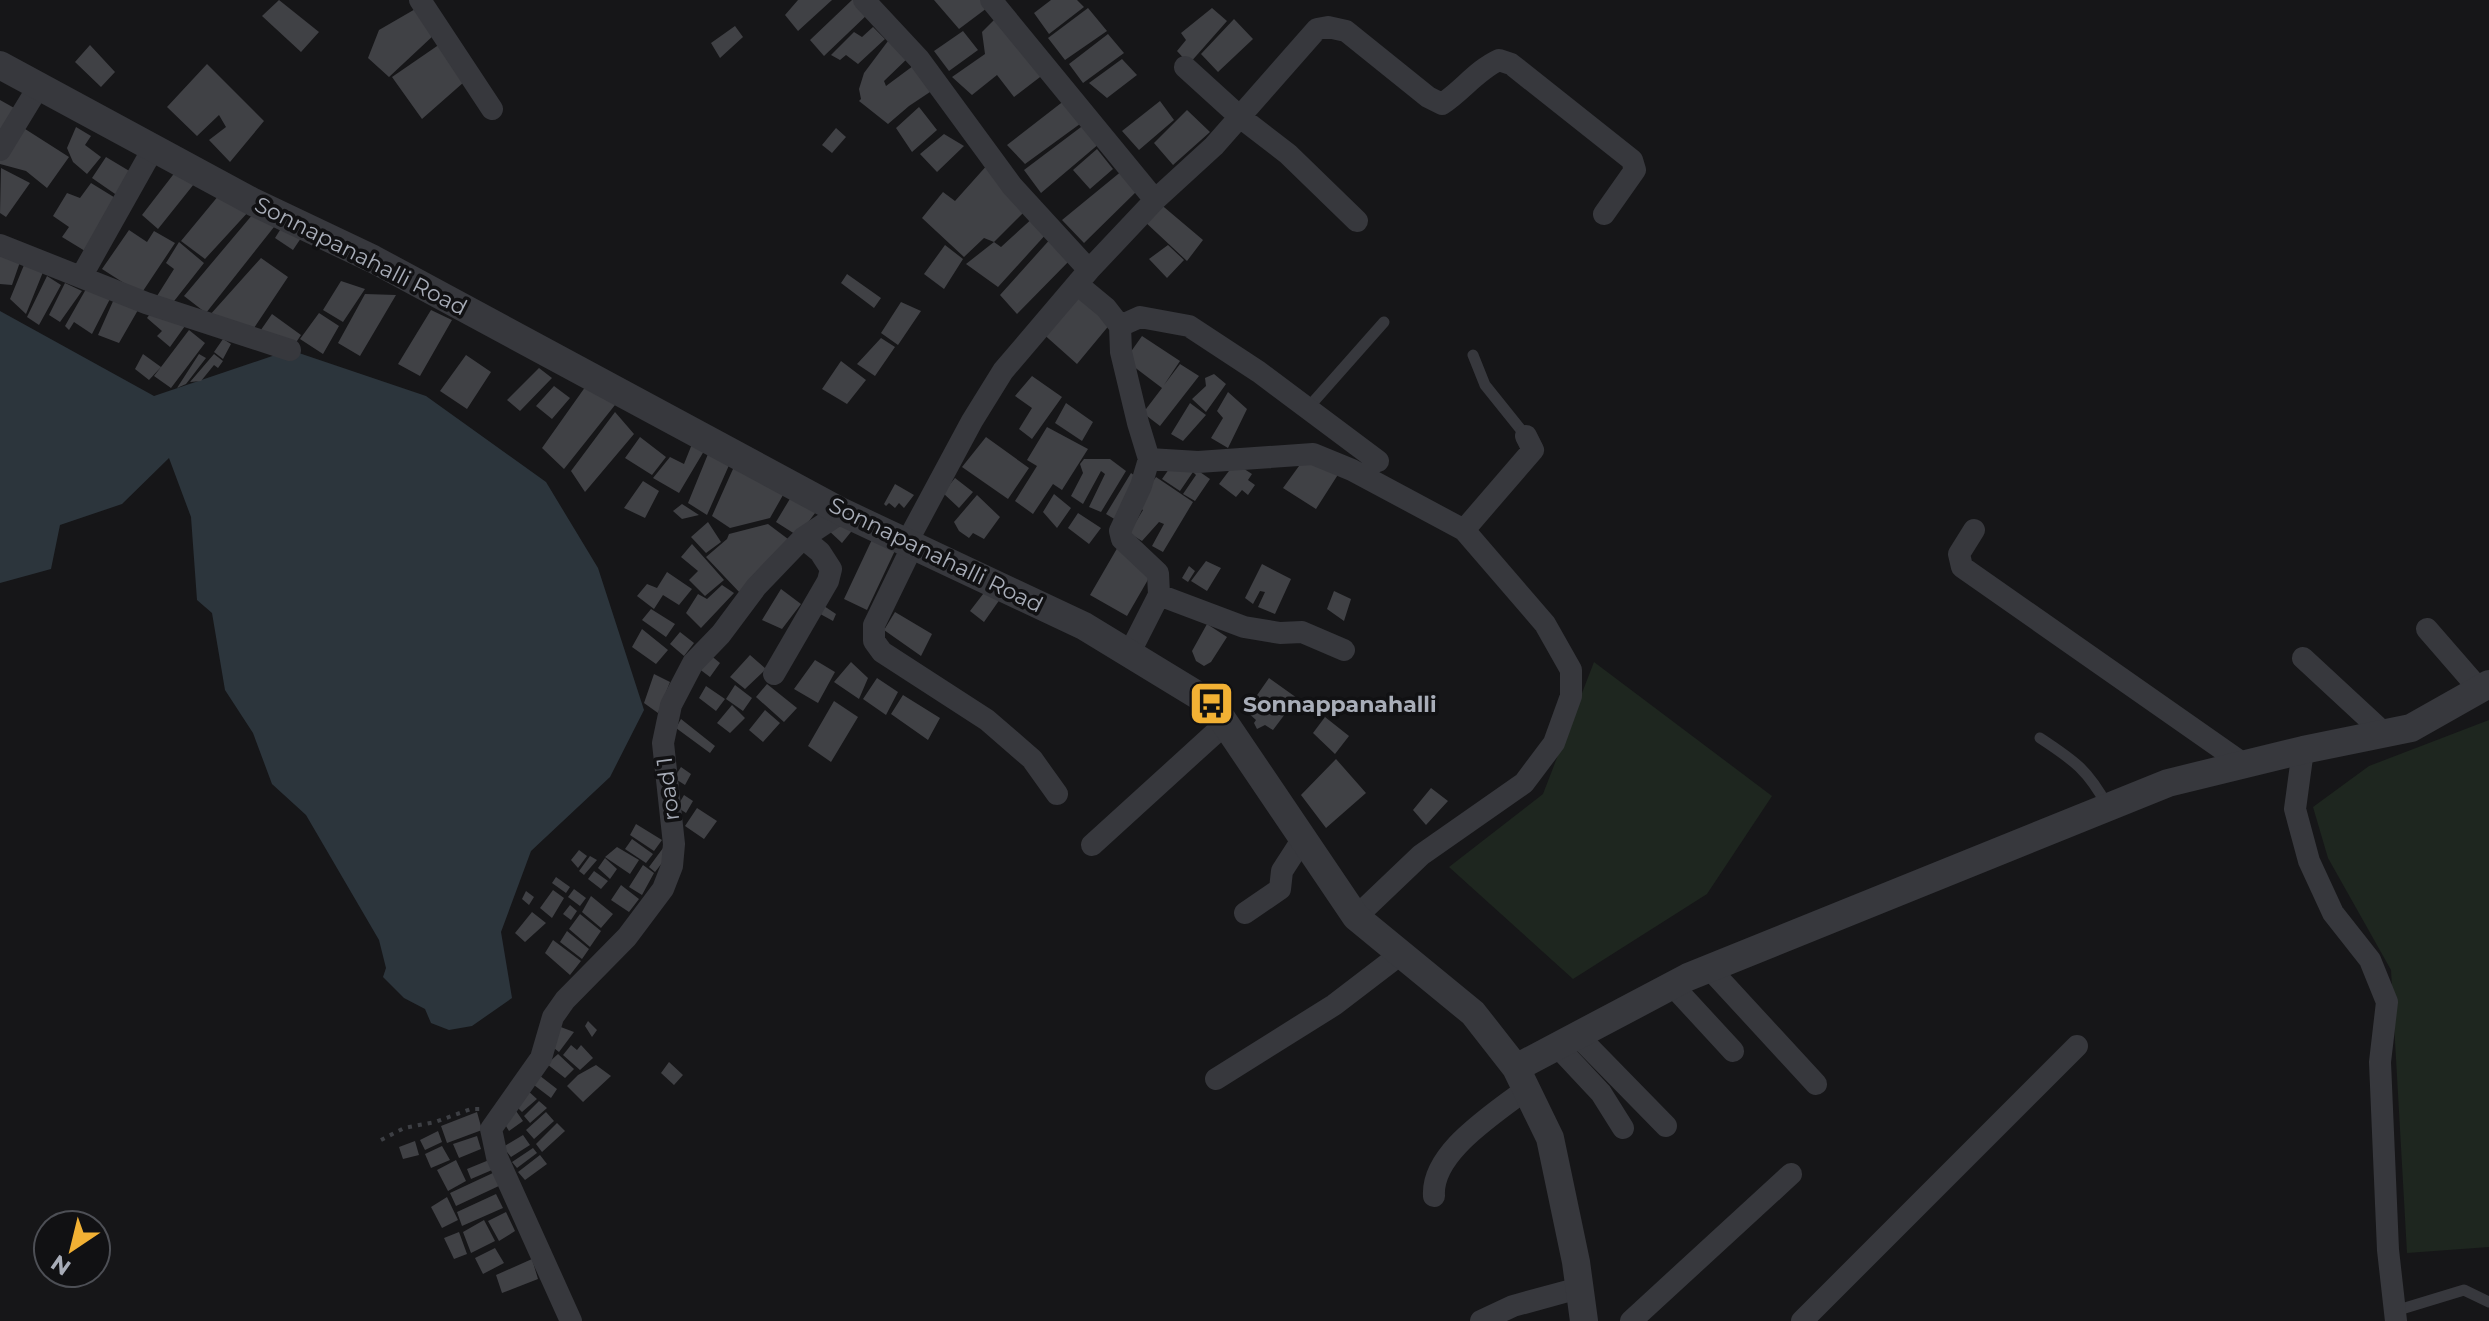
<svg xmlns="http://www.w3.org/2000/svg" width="2489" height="1321" font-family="Montserrat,sans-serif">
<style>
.green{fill:#1e261f}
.water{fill:#2c353c}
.building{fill:#404145}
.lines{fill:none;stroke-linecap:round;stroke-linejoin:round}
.path{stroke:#3d3f44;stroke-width:4;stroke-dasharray:4 6;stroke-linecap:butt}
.service{stroke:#37383d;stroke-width:11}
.minor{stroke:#37383d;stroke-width:22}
.tertiary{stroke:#37383d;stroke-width:28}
.labels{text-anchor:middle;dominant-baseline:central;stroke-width:7;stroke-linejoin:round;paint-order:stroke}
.street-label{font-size:22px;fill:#a8adb8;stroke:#111113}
.poi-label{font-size:22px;font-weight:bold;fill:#a8adb8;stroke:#111113;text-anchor:start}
</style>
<rect width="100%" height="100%" fill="#161618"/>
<path class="green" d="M1594 662 1772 796 1707 894 1573 979 1449 867 1543 794Z
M2489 720V1247L2407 1253 2391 970 2328 858 2313 807 2369 766Z"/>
<path class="water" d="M0 311 154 396 290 350 426 396 546 482 598 568 644 710 610 777 531 851 501 932 512 998 472 1026 449 1030 431 1023 425 1009 404 998 383 977 386 968 379 940 306 815 272 784 253 733 225 690 212 613 197 600 191 517 169 458 122 504 60 525 51 569 0 583Z"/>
<path class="building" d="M279 0 319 32 301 52 262 16Z
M798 0H832L798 31 785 15Z
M852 0H859L870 12 824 56 810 40Z
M934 0H987L991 5 959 29Z
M1051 0H1077L1084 7 1049 34 1034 13Z
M417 8 435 34 389 77 368 58 379 30Z
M1088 8 1107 31 1065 60 1048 38Z
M1212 8 1227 21 1189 64 1177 51 1186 40 1181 33Z
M999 15 1044 74 1014 97 997 75 972 95 952 77 985 54 982 32Z
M1234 19 1253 39 1218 72 1201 54Z
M735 26 743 37 720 58 711 43Z
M873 27 885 39 858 64 846 55 840 60 831 55 854 32 862 37Z
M963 31 978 50 949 71 934 51Z
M1108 34 1124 53 1083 83 1069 64Z
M891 37 910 56 884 81 886 86 917 63 936 88 909 106 888 124 859 101 861 99 859 89 864 73Z
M440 44 464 82 422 119 392 77Z
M90 45 115 72 101 87 75 62Z
M1122 59 1137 75 1107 98 1089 83Z
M207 64 264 121 230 162 209 140 226 127 219 115 197 136 167 107Z
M0 100 16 109 0 130Z
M1065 100 1084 121 1025 164 1007 145Z
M1160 101 1174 120 1139 150 1122 131Z
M919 107 937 130 912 152 896 128Z
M1187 110 1210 132 1173 165 1154 143Z
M1085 124 1100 143 1041 193 1024 170Z
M22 127 69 157 47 188 26 171 0 164V160Z
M76 127 91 136 85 145 101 157 87 174 73 162 67 148Z
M836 128 846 137 832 153 822 145Z
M944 134 964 146 937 172 920 154Z
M1097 149 1113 169 1090 189 1073 170Z
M106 157 131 172 118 196 92 178Z
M989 163 1027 209 994 242 984 238 964 257 922 218 943 192 955 201Z
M1 168 30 183 6 217 0 213Z
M1123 170 1140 188 1084 243 1062 220Z
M176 171 194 184 158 229 142 215Z
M91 183 117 199 85 251 62 237 69 227 53 216 67 193 80 198Z
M224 189 250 210 205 259 181 241Z
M1158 202 1203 240 1187 261 1143 220Z
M253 214 274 227 206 313 184 296Z
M1035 216 1048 232 998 287 966 264 994 242 1001 247Z
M285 222 305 232 293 250 275 238Z
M129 230 147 242 154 231 175 243 141 294 102 269Z
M1053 236 1072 258 1017 314 1000 295Z
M179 242 204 263 171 305 157 296 174 269 166 263Z
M945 245 963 259 944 289 924 274Z
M1168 245 1184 260 1167 278 1149 259Z
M0 256 20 262 12 285 0 284Z
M261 258 288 277 250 334 209 316Z
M24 265 43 272 26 314 10 299Z
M847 274 881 298 874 308 841 283Z
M47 276 61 285 39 325 27 317Z
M341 281 365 289 343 322 323 310Z
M65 283 82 291 60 322 49 315Z
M86 289 111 297 92 334 74 322 69 330 65 326Z
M1076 293 1111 323 1077 364 1040 331Z
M365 294 396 295 360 356 338 343Z
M114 299 138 310 119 343 98 335Z
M901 302 921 311 898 345 881 333Z
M155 307 190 319 170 347 157 336 162 331 147 318Z
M431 310 452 320 420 376 398 364Z
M319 313 339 326 323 354 300 339Z
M272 314 301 335 291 350 256 337Z
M189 330 205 343 171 388 154 376 161 367 149 380 135 369 143 354 161 367Z
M1142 336 1180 361 1164 385 1180 364 1199 376 1160 426 1143 413 1162 388 1125 360Z
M881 338 895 347 875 376 857 364Z
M223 339 231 344 223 359 214 352Z
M199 354 206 358 186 384 177 388Z
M214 354 223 361 218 368 214 365 201 381 190 382Z
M466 355 491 372 467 409 440 391Z
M841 361 866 380 847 404 822 389Z
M539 368 552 378 520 411 507 400Z
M1214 374 1226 384 1206 412 1192 399 1206 386 1205 378Z
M1032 376 1062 397 1032 439 1019 429 1032 408 1015 396Z
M588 383 615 405 564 469 542 448Z
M554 386 570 398 552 419 536 406Z
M1228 392 1247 409 1228 448 1211 438 1223 418 1217 411Z
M1066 403 1093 422 1082 441 1055 423Z
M1190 403 1206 415 1183 441 1171 434Z
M615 412 634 434 585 492 571 471Z
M1047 427 1088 449 1062 490 1053 484 1033 514 1015 501 1037 466 1027 460Z
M640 437 666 457 652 475 625 458Z
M986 437 1029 468 1008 499 962 467Z
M694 439 707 446 679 493 653 478 670 457 684 464Z
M708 454 730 463 707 515 688 503Z
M1307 455 1339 473 1316 509 1283 488Z
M1084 459H1110L1126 471 1101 512 1089 507 1105 474 1101 471 1083 504 1071 496 1083 473 1080 464Z
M737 460 787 488 770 518 730 528 712 516Z
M1174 462 1187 463 1210 479 1195 501 1183 494 1196 475 1193 472 1180 491 1162 479Z
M1235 463 1252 474 1248 480 1255 485 1248 495 1242 490 1236 497 1219 484Z
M1131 473 1139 479 1116 520 1106 514Z
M1156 477 1193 502 1163 552 1152 546 1164 524 1159 522 1142 541 1129 533 1143 510 1136 505Z
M955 478 973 492 959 508 943 493Z
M643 481 659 491 645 518 624 508Z
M895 484 914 495 904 508 899 503 895 508 889 503 886 506 884 504Z
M794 492 821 505 798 536 776 522Z
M1054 494 1071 508 1057 528 1043 512Z
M977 495 1000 517 984 539 973 533 969 538 959 531 954 522Z
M682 504 699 515 682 519 673 511Z
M1078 513 1101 528 1089 544 1068 528Z
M708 522 721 542 706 553 691 537Z
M859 522 842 543 827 529Z
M768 524 792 542 741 594 706 557 727 539 729 534Z
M876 531 899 542 867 610 844 599Z
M692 544 724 580 705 596 689 580 698 571 681 557Z
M1119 545 1153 571 1127 616 1090 595Z
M1206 561 1221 568 1207 591 1191 581Z
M1262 564 1291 579 1275 614 1258 607 1265 592 1260 591 1253 604 1245 598Z
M1189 566 1195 571 1188 582 1182 578Z
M667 572 692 589 679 605 663 595 654 609 637 596 647 584 657 588Z
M722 585 734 593 701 628 686 613 698 594 707 599Z
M990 585 1005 592 984 622 970 611Z
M781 589 801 604 782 629 762 620Z
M1334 591 1351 599 1344 621 1327 609Z
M818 602 836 614 833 621 813 610Z
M651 609 675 624 666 637 642 620Z
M895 612 932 634 921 656 884 630Z
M1207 624 1227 637 1211 662 1204 666 1196 661 1192 651Z
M642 629 668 650 656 664 632 647Z
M680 632 694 643 684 656 670 644Z
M709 654 720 663 710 677 698 668Z
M750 655 766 669 745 689 730 677Z
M815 660 835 672 818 703 794 689Z
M851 662 868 678 859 699 834 682Z
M654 674 670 682 658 713 644 703Z
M877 678 898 692 886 715 863 699Z
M1269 678 1297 698 1273 730 1265 725 1257 729 1254 723 1256 720 1246 711Z
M767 684 797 708 784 722 756 697Z
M735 685 752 698 743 711 726 699Z
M706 686 725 699 716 711 699 698Z
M903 695 940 718 928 740 891 714Z
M834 701 858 717 831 762 808 746Z
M732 705 745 718 730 733 717 723Z
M765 710 780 723 763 742 749 730Z
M1325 717 1349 736 1335 754 1313 733Z
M681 719 715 746 710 753 676 728Z
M1336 759 1366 793 1326 828 1301 795Z
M681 767 691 774 685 785 674 778Z
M1431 788 1448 801 1426 825 1413 810Z
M684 795 693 801 686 813 677 807Z
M697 808 717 821 704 839 685 826Z
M636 824 662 840 654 851 630 835Z
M632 839 653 854 646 863 625 849Z
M666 844 669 854 655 872 649 867Z
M617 847 639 860 630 874 605 857Z
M579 850 587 856 578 868 571 860Z
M590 856 597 860 584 875 579 871Z
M605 858 617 869 610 879 598 868Z
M643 865 654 873 642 895 629 887Z
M594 871 608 881 601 889 588 879Z
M556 877 570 887 566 893 552 883Z
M621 885 639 899 629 912 611 900Z
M574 889 586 898 580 906 568 897Z
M553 890 564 898 552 918 540 908Z
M526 891 534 897 529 905 522 899Z
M591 896 613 914 601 928 582 912Z
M570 905 577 911 571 920 563 914Z
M532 912 546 923 525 942 515 933Z
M580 914 601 931 590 947 569 929Z
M567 931 589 949 582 959 560 942Z
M553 940 581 961 570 975 545 953Z
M588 1021 597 1030 592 1037 585 1026Z
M558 1026 574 1032 559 1052 550 1045Z
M571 1045 577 1050 581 1045 593 1058 580 1070 563 1055Z
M558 1054 574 1069 565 1078 547 1064Z
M669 1062 683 1075 674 1085 661 1073Z
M596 1065 611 1076 583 1102 567 1086 578 1075Z
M535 1072 557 1089 551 1098 530 1082Z
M527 1090 537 1099 522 1112 517 1107Z
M539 1101 547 1108 530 1123 524 1116Z
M514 1108 523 1121 509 1131 501 1118Z
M477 1112 482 1130 447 1143 441 1126Z
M546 1112 554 1121 534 1139 526 1130Z
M557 1123 565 1131 542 1152 536 1144Z
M438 1131 442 1142 425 1150 420 1140Z
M523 1135 530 1145 511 1157 503 1147Z
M477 1136 481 1149 459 1158 453 1144Z
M415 1141 419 1155 403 1159 399 1147Z
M442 1146 450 1160 431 1168 425 1154Z
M533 1148 537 1153 517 1168 512 1162Z
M540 1155 547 1164 525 1180 518 1172Z
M456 1160 466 1181 448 1191 437 1170Z
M489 1160 492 1170 471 1179 467 1169Z
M495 1172 501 1185 456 1206 450 1193Z
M496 1194 503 1208 462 1226 457 1212Z
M447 1197 458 1220 442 1228 431 1207Z
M506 1212 515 1231 499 1241 488 1221Z
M484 1220 495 1241 471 1253 463 1232Z
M459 1232 467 1254 454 1259 444 1238Z
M495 1248 504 1263 483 1274 475 1258Z
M532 1259 538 1279 502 1293 496 1275Z"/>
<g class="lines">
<path class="path" d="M381 1140 404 1128 435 1122 471 1109H481"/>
<path class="service" d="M1473 355 1485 385 1526 436
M1307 409 1384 322
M2040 738C2075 761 2088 770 2108 807
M2395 1311 2464 1290 2489 1302"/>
<path class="minor" d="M420 0 492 109
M864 0 919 59 1012 186 1089 270 1003 371 972 421 907 542
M991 0 1155 200 1089 270
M1185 67 1240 117 1288 154 1357 221
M0 150 39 86
M1155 200 1214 146 1317 29 1328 27 1346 31 1428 97 1442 104C1462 91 1477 70 1499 60L1511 64 1632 160 1635 170 1604 214
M0 245 146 303 290 350
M81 277 154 147
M1077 284 1106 308 1120 326 1121 352 1138 423 1149 459 1198 462 1313 454 1352 470 1464 530 1545 624 1571 670V696L1554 743 1524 783 1421 855 1356 917
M1120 326 1140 317 1189 326 1259 372 1378 461
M1464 530 1533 450 1526 436
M1974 530 1959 554 1962 567 2245 765
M913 545 874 625V641L882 652 987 720 1032 759 1057 794
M1159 595 1244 627 1280 633 1302 632 1344 650
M2427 629 2480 690
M1129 654 1159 595 1158 573 1122 539 1120 531 1141 486 1149 459
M2303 658 2384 733
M774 674 828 581 831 569 820 552 803 538
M2303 750 2295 809 2309 861 2333 913 2370 960 2387 1002 2380 1062 2388 1250 2396 1321
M1092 845 1225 724
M1245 913 1280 889 1282 871 1302 840
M1710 969 1816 1084
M1673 986 1733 1051
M1577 1035 1666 1126
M1557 1046 1601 1093 1623 1128
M1216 1079 1334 1005 1402 953
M1434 1196C1431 1152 1495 1114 1526 1089
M571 1321 497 1157 491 1129 541 1058 553 1017 565 1000 627 937 663 889 672 866 674 844 663 743 671 705 693 663 721 634 756 587 803 538 842 512
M1481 1321 1513 1306 1579 1288
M1631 1321 1791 1174
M1802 1321 2077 1046"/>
<path class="tertiary" d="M0 65 253 202 373 259 842 512 1084 626 1212 704 1356 917 1473 1013 1516 1068 1550 1138 1576 1262 1584 1321
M1516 1068 1688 977 2168 783 2303 750 2411 728 2489 684"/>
</g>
<defs>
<symbol id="bus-square" viewBox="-11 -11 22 22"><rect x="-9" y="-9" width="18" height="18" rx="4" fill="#f2b134" stroke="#111113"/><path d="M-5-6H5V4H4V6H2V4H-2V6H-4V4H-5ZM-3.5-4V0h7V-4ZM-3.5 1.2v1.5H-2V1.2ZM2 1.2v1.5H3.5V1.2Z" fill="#111"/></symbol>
</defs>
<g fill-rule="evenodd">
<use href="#bus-square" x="1186" y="678" width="51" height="51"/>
</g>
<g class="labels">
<g class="street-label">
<text transform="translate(361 256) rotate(27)">Sonnapanahalli Road</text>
<text transform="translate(936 555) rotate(26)">Sonnapanahalli Road</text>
<text transform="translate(668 789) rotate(-97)">road 1</text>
</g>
<g class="poi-label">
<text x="1243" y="704">Sonnappanahalli</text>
</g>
</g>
<g transform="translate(72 1249) rotate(215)"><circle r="38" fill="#111113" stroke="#4d4f55" stroke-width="2"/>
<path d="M0-6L14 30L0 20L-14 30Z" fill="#f2b134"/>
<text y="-12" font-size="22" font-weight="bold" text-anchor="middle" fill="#a8adb8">N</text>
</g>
</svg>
